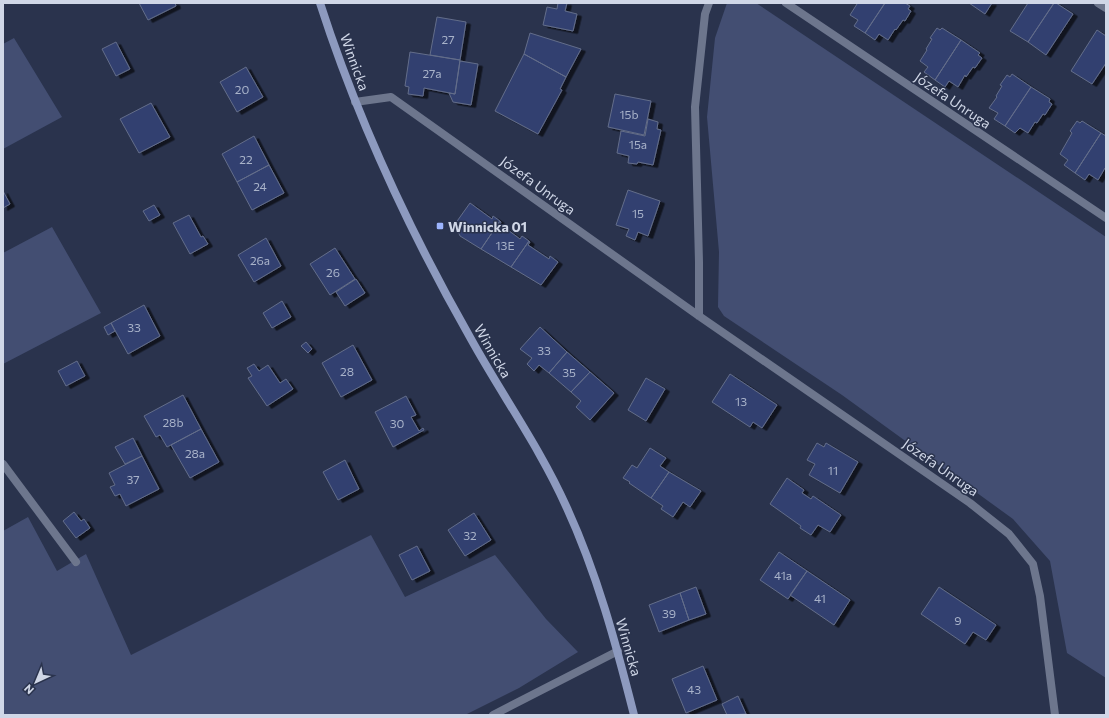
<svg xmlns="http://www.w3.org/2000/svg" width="1109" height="718" font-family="Commissioner,sans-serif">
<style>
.green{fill:#434e72}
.building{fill:#324170;stroke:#636d8a;filter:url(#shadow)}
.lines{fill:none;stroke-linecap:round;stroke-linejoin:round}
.lane{stroke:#6d768d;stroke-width:8}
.street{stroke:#6d768d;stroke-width:8}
.secondary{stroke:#8d9abf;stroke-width:8}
.poi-dot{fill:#9cb4fd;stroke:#2a334d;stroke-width:1.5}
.labels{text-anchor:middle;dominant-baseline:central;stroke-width:3;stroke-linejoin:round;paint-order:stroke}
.number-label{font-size:12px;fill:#a8b2c9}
.street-label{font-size:14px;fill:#d0d7e7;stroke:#2a334d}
.poi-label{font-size:14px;font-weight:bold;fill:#d0d7e7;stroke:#2a334d;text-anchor:start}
</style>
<defs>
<filter id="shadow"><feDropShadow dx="4.5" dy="2.5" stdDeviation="0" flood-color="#0009"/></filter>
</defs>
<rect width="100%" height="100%" fill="#2a334d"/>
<path class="green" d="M727 3H756L1106 237V678L1067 653 1050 561 1013 519 842 395 724 316 718 307 719 252 707 117 715 38Z
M14 38 62 117 3 149V44Z
M52 227 101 313 3 364V253Z
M28 517 57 571 86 554 131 655 371 535 405 597 495 555 546 619 578 652 519 688 465 715H3V531Z"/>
<path class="building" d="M139 3H175L176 6 148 20Z
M558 3H567L565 11 577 14 573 31 543 25 547 7 557 9Z
M856 3H885L865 33 854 26 858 20 850 15 857 4Z
M885 3H905L910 6 908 9 911 11 905 21 903 20 896 30 895 29 888 40 879 34 875 40 865 33Z
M969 3H992L985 14Z
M1028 3H1054L1028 42 1010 31Z
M1054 3H1056L1073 14 1046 55 1028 42Z
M437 17 466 22 460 60 430 55Z
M937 28 940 30 942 28 961 40 935 80 924 72 928 67 920 61 927 50 926 49 932 39 930 38Z
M1097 30 1106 36V63L1092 84 1071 71Z
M530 33 581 49 566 77 524 54Z
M961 40 980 53 978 55 982 58 975 68 973 67 966 77 965 75 958 87 949 81 945 87 935 80Z
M116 42 130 69 116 76 102 49Z
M410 52 460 60 455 94 424 88 423 96 408 94 409 87 405 86Z
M524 54 566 77 560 89 562 90 538 134 495 111Z
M460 61 478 64 471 105 453 102 449 93 455 94Z
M246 67 263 97 237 112 220 82Z
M1012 74 1031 87 1005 126 994 119 998 113 989 108 997 97 996 96 1002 86 1000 85 1007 75 1010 77Z
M1031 87 1050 99 1049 102 1052 104 1045 115 1043 114 1037 123 1035 122 1028 133 1020 128 1015 133 1005 126Z
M615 94 651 101 644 135 608 127Z
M151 103 170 137 139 153 120 119Z
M648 119 658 122 657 129 661 130 653 165 638 162 637 164 628 163 629 156 617 153 621 131 645 136Z
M1077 121 1080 123 1082 121 1101 133 1075 173 1064 165 1068 160 1060 154 1072 133 1070 131Z
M1101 133 1106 136V169L1105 168 1098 180 1089 174 1085 180 1075 173Z
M254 136 269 165 237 182 222 154Z
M269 165 284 193 252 210 237 182Z
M628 190 660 201 648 236 638 232 635 240 626 236 629 229 616 225Z
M3 191 10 204 3 208Z
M470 203 492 219 493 216 500 221 481 249 460 236 455 224Z
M154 205 160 215 149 221 143 211Z
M189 215 201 237 203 236 208 244 190 254 173 223Z
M500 221 501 222 500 224 520 239 522 236 529 241 511 267 481 249Z
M266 238 281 266 254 282 238 255Z
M529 241 530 242 528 245 549 259 550 256 558 262 541 285 511 267Z
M335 248 355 279 330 295 310 264Z
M356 279 365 293 345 306 336 292Z
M282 301 291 317 272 328 263 313Z
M144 305 160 336 128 354 111 323Z
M111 323 115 331 108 335 104 327Z
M540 327 567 352 549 373 539 365 534 371 527 364 532 358 520 349Z
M306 342 312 349 308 353 301 346Z
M353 345 372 380 341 397 322 363Z
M567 352 590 372 571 392 549 373Z
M77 361 85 376 66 386 58 371Z
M254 364 259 371 268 365 280 383 286 379 293 389 267 406 248 378 252 376 247 368Z
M590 372 614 393 590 420 576 407 581 401 571 392Z
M730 374 777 405 762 428 753 422 750 427 712 402Z
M646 378 665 389 646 421 628 410Z
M183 395 201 429 167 447 160 435 156 437 144 416Z
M406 396 416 415 411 417 419 431 423 428 424 430 393 447 375 412Z
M201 429 219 462 190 478 171 445Z
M133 438 142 456 125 464 115 447Z
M817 443 824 447 826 443 858 462 840 493 809 475 815 464 807 460Z
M650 448 666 458 660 466 669 472 651 498 629 483 630 482 623 478 632 465 637 468Z
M142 456 159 489 126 506 120 494 115 496 110 487 115 485 109 473Z
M345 460 359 489 338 500 323 472Z
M669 472 701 491 690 507 683 502 673 517 661 509 663 506 651 498Z
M787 478 804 490 802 493 811 499 813 496 841 515 830 532 818 525 811 535 800 528 801 526 770 504Z
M74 512 81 521 84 519 90 528 76 538 63 521Z
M474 513 491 540 465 556 448 530Z
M417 546 430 571 412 580 399 555Z
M779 552 807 571 788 599 760 580Z
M807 571 850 600 834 625 790 595Z
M696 587 706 614 689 620 680 593Z
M939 587 996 625 986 640 973 632 965 644 921 614Z
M680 593 689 620 659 632 649 605Z
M703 666 717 700 686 713 672 679Z
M738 696 746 714 727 715 722 704Z"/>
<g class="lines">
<path class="lane" d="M786 3 1106 218
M1098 3 1106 8
M493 715 618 651"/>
<path class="street" d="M355 102 391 97 699 316 970 503 1009 534 1033 564 1040 596 1055 715
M699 316V262L695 107 705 14 709 3
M3 464 76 562"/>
<path class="secondary" d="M320 3C358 121 410 232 471 339 502 395 540 448 566 506 597 573 616 644 634 715"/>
</g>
<rect class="poi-dot" x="436" y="222" width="8" height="8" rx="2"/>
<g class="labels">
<g class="number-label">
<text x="448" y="39">27</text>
<text x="432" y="73">27a</text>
<text x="242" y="89">20</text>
<text x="629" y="114">15b</text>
<text x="638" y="144">15a</text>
<text x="246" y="159">22</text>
<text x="260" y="186">24</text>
<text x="638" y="213">15</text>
<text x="505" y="245">13E</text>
<text x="260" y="260">26a</text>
<text x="333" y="272">26</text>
<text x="134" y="327">33</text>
<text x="544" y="350">33</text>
<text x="347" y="371">28</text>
<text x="569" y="372">35</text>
<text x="741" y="401">13</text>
<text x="173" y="422">28b</text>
<text x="397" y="423">30</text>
<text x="195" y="453">28a</text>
<text x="833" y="470">11</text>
<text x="133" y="479">37</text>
<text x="470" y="535">32</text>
<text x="783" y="575">41a</text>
<text x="820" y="598">41</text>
<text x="669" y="613">39</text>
<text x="958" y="620">9</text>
<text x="694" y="689">43</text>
</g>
<g class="street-label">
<text transform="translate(355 62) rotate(70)">Winnicka</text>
<text transform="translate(953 100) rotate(34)">Józefa Unruga</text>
<text transform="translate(538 185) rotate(36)">Józefa Unruga</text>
<text transform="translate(493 351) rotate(60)">Winnicka</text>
<text transform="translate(941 467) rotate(35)">Józefa Unruga</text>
<text transform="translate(629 647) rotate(74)">Winnicka</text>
</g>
<g class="poi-label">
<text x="448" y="226">Winnicka 01</text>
</g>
</g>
<rect width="1109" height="718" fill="none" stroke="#d0d7e7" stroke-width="8"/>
<g transform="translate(36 682) rotate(224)" stroke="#2a334d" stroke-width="3" paint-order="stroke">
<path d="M0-3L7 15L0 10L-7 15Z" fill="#d0d7e7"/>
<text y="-6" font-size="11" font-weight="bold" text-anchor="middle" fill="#d0d7e7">N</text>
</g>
</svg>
